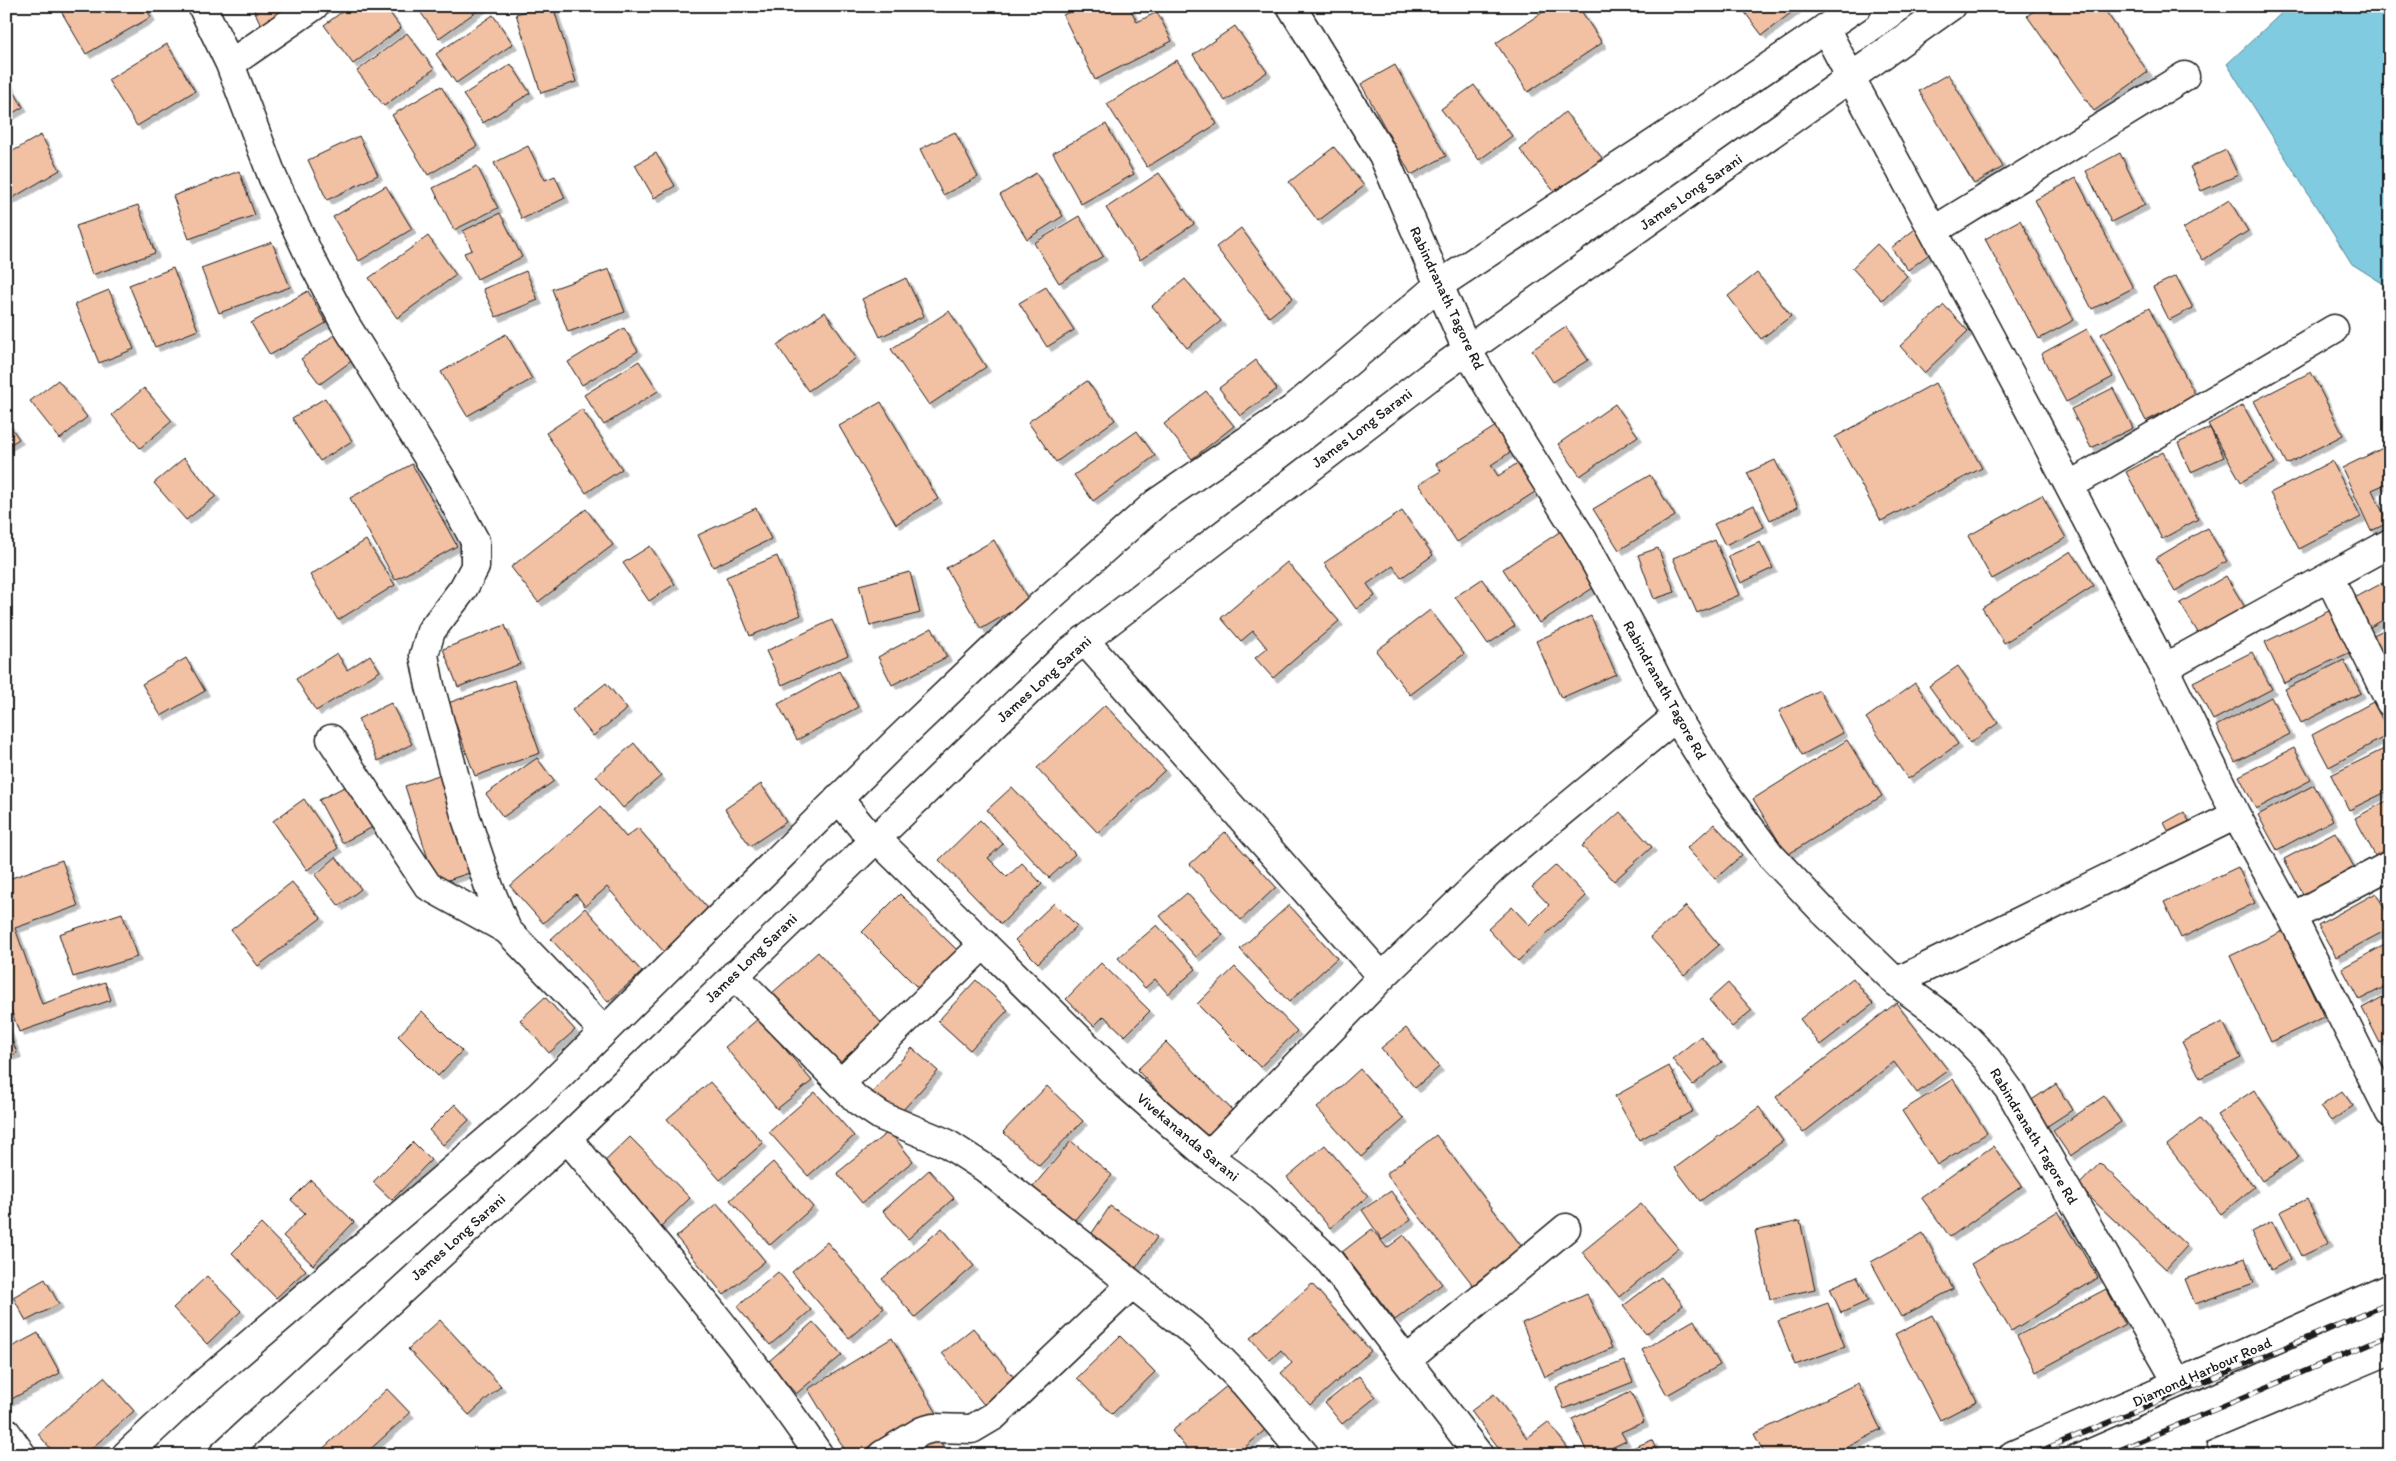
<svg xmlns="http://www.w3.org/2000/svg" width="2396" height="1461" font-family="Itim,sans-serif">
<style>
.water{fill:#81cbe1;stroke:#598592}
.building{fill:#f2c0a3;stroke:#1c1c1c;filter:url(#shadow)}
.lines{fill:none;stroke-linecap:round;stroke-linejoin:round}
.minor-casing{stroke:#1c1c1c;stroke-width:31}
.major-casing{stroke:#1c1c1c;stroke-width:31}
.highway-casing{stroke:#1c1c1c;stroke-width:31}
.minor{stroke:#fff;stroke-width:28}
.major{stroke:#fff;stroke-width:28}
.highway{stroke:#fff;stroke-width:28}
.rail-casing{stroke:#1c1c1c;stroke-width:5.5}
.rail{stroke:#fff;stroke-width:4;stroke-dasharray:11;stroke-linecap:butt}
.labels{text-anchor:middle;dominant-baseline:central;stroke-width:4.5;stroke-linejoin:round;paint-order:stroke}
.street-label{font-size:15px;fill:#1c1c1c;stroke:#fff}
</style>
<defs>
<filter id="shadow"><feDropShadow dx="4.5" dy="4.5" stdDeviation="0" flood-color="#0004"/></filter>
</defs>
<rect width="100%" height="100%" fill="#fff"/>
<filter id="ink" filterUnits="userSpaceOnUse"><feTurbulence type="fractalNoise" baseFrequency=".02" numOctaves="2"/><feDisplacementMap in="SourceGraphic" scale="10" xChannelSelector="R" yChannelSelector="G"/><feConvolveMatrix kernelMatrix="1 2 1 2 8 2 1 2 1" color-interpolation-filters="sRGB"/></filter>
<g filter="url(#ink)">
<path class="water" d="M2289 6H2390V288L2352 264 2227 64Z"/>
<path class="building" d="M58 6H145L151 17 86 54Z
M252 6H295L296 7 261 25Z
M350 6H385L401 28 353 64 324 25Z
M416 6H484L439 38Z
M542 6H553L576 82 541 93 516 14Z
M1082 6H1129L1137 22 1157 12 1172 41 1095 80 1063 15Z
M1552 6H1578L1602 43 1528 92 1496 43Z
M1740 6H1794L1796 9 1762 35Z
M2040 6H2102L2148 72 2094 111 2027 16Z
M493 15 513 44 456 83 436 54Z
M1235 26 1267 72 1225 101 1193 55Z
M407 33 434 69 384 106 357 71Z
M167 44 195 91 137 126 108 80Z
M1177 60 1217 124 1147 167 1107 104Z
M511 64 530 93 483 123 463 95Z
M1395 65 1446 156 1411 175 1361 84Z
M1948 74 2003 167 1974 184 1919 91Z
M6 78 23 107 6 117Z
M1474 85 1512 136 1479 160 1441 109Z
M441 86 477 146 428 175 392 115Z
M1565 112 1602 158 1557 195 1520 150Z
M1106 124 1134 174 1081 204 1053 153Z
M955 132 978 177 943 195 920 149Z
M41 135 60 170 9 200 6 195V155Z
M359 136 378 175 327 200 308 160Z
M528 146 545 180 555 176 565 198 522 219 494 163Z
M1334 147 1364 186 1318 221 1289 182Z
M2226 150 2238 175 2201 191 2190 167Z
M656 153 675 186 654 198 635 165Z
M2120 153 2145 205 2111 222 2086 171Z
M477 166 498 208 454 230 433 188Z
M239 171 255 215 189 239 173 196Z
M1036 173 1063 216 1027 239 1000 195Z
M1159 173 1194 224 1140 260 1106 208Z
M2076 178 2133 288 2092 309 2035 200Z
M386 186 412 229 359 261 333 217Z
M2229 200 2248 231 2203 260 2183 229Z
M138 205 155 253 92 275 76 226Z
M500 213 522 257 477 279 464 253 472 250 463 231Z
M1079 216 1103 256 1059 283 1034 243Z
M2020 220 2074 320 2039 339 1985 239Z
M1241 228 1293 298 1269 317 1216 247Z
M1915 229 1932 252 1908 270 1891 248Z
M428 236 456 275 397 318 369 278Z
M272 242 290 287 219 313 201 268Z
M1877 244 1907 276 1882 300 1852 268Z
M173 268 198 330 155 347 129 285Z
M609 269 625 312 568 332 552 289Z
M526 271 538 300 496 317 483 289Z
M1757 273 1791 316 1761 339 1728 296Z
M2176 276 2193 308 2169 320 2153 287Z
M906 278 924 316 880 337 862 299Z
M1185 279 1221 321 1187 348 1152 306Z
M1046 287 1074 330 1047 347 1019 303Z
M109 290 134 349 99 363 75 304Z
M308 291 326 323 270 355 251 323Z
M1944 305 1968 331 1924 373 1900 346Z
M2149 308 2196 396 2146 421 2101 334Z
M949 311 986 367 929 405 891 349Z
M825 312 856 358 808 391 777 345Z
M1566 327 1588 360 1553 382 1532 350Z
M624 328 638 351 582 385 568 362Z
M2087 329 2113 377 2066 402 2041 354Z
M338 332 357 357 320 384 301 359Z
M506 334 532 379 467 416 441 372Z
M1256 360 1277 389 1240 416 1219 388Z
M639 361 658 391 604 425 584 395Z
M2311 372 2343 435 2287 464 2254 401Z
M58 380 87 417 60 439 30 401Z
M1087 381 1115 420 1056 462 1028 422Z
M1935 383 1982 468 1881 521 1835 437Z
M144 388 172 421 140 448 112 415Z
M2113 388 2133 428 2091 448 2071 409Z
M1206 391 1234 426 1192 459 1164 424Z
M325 398 352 441 320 461 292 418Z
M881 402 938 499 896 524 839 426Z
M1615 404 1638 436 1580 476 1558 444Z
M2243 405 2275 463 2241 482 2208 424Z
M582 409 622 469 586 493 546 433Z
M6 420 19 439 6 447Z
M1496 426 1512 451 1491 465 1498 476 1519 462 1538 490 1457 542 1419 484 1441 471 1436 464Z
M2210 428 2224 457 2191 472 2178 443Z
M1137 431 1155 456 1093 501 1074 475Z
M2389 445 2390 482 2372 490 2388 523 2371 531 2342 468Z
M2163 452 2198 519 2162 539 2126 472Z
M184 458 216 496 186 520 154 483Z
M1775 460 1798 507 1770 520 1747 473Z
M2332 461 2361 517 2299 549 2270 493Z
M412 464 457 546 395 580 350 498Z
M1650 475 1675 516 1619 550 1593 509Z
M2042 495 2066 538 1992 579 1968 536Z
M1754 505 1764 527 1725 545 1714 524Z
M756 508 771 539 713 567 698 535Z
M586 509 613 545 538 602 511 567Z
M1402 511 1433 555 1401 578 1393 566 1367 584 1375 596 1356 609 1324 563Z
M2207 528 2227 561 2175 591 2156 558Z
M1561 531 1596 586 1539 623 1503 569Z
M366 540 395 585 338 620 310 575Z
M994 540 1029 601 981 629 946 568Z
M1715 540 1739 595 1697 613 1673 558Z
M1760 542 1773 568 1741 583 1728 556Z
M650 546 675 584 649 601 623 563Z
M1658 548 1675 592 1654 599 1638 555Z
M2071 551 2094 586 2004 643 1982 608Z
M777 556 801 615 750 636 726 577Z
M1287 562 1339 621 1273 678 1255 658 1267 648 1253 631 1241 641 1221 618Z
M910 572 920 613 870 626 859 585Z
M2226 576 2246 609 2200 636 2180 603Z
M1482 579 1515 626 1488 644 1455 597Z
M2390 579V616L2363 631 2347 602Z
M2337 607 2357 649 2284 683 2265 642Z
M1430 610 1464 654 1410 695 1376 651Z
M1591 616 1616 674 1561 698 1536 641Z
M832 620 848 655 782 685 766 651Z
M505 625 520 664 458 687 443 649Z
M2390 627V676L2369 637Z
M932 628 947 657 892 685 878 657Z
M2252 652 2272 689 2213 720 2193 682Z
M337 653 347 670 370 655 380 671 316 711 296 679Z
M186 658 205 691 161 716 142 684Z
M2344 660 2361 693 2301 723 2285 689Z
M1958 666 1998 723 1970 743 1929 686Z
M839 671 858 707 797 740 778 704Z
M514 680 540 753 475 776 448 703Z
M606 683 627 709 593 736 572 710Z
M1915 683 1958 744 1908 779 1866 718Z
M1819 690 1843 733 1802 755 1779 711Z
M2271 697 2290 734 2235 762 2216 726Z
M2373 702 2390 734 2329 767 2312 735Z
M391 703 412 744 378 761 358 719Z
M1105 705 1165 770 1098 833 1037 768Z
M1847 740 1882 796 1787 855 1753 799Z
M634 743 661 776 623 808 596 776Z
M2390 746V790L2349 810 2331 775Z
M2294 748 2311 780 2256 809 2239 776Z
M537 758 554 781 503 817 486 794Z
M442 774 472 872 436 884 405 786Z
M350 784 373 827 342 843 319 800Z
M761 784 786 822 750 846 725 809Z
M2314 785 2333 820 2277 850 2258 815Z
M1012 787 1075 854 1049 878 987 810Z
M304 799 338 848 307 870 273 821Z
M2390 799V852L2377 859 2355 818Z
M600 807 626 837 638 828 711 912 664 952 607 887 585 906 576 894 543 923 510 886Z
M1620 812 1652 847 1614 881 1582 846Z
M2184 812 2195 832 2175 843 2164 823Z
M980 820 1003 844 988 858 1007 877 1022 863 1042 884 1001 924 939 860Z
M1714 824 1742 855 1715 879 1687 848Z
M1225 832 1276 887 1241 920 1190 864Z
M2335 832 2355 869 2304 896 2284 859Z
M336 857 361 889 339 906 315 875Z
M62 860 78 906 15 928 42 1004 105 982 111 1000 19 1032 6 996V880Z
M1556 865 1586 896 1518 961 1488 929 1512 907 1529 925 1549 905 1532 887Z
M2238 867 2255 903 2181 938 2164 902Z
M292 882 321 918 258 966 231 930Z
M1187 893 1223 935 1196 957 1160 916Z
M2376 893 2390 918V928L2336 957 2318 925Z
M900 894 959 952 921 991 862 932Z
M1054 903 1077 926 1038 963 1015 940Z
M1289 905 1337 958 1289 1002 1240 949Z
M1686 906 1719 945 1684 975 1650 937Z
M585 908 642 972 608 1002 551 939Z
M122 913 137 957 73 977 59 934Z
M1157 925 1196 969 1168 994 1155 979 1145 988 1118 958Z
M2283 931 2324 1017 2271 1042 2230 956Z
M2390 942V984L2359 1000 2342 968Z
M818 952 883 1025 835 1066 771 994Z
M1101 963 1150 1011 1125 1036 1104 1016 1094 1026 1066 999Z
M1235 967 1297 1031 1260 1067 1197 1004Z
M1853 978 1873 1004 1820 1045 1800 1019Z
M976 980 1008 1010 970 1050 938 1021Z
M1728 983 1752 1010 1732 1027 1709 1000Z
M2390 993V1038L2380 1043 2362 1008Z
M545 997 575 1030 549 1053 520 1020Z
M1896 1003 1948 1070 1917 1093 1894 1062 1803 1133 1776 1097Z
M422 1011 462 1051 438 1076 398 1036Z
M759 1018 812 1081 777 1109 725 1047Z
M2223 1022 2241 1058 2200 1078 2182 1042Z
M6 1024 17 1053 6 1057Z
M1406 1028 1439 1067 1415 1088 1381 1048Z
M1701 1036 1722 1062 1693 1085 1672 1059Z
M1166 1042 1233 1111 1204 1139 1137 1070Z
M912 1048 938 1071 894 1120 868 1097Z
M1669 1066 1693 1111 1639 1140 1615 1096Z
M1360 1069 1404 1119 1361 1157 1317 1108Z
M1953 1079 1987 1133 1937 1165 1902 1111Z
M710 1082 763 1143 720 1180 667 1119Z
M2056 1084 2072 1110 2046 1127 2030 1101Z
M1047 1086 1083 1121 1039 1166 1003 1132Z
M2254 1090 2299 1157 2262 1181 2217 1115Z
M2342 1091 2353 1106 2331 1121 2320 1107Z
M815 1092 854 1136 808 1176 769 1132Z
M2104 1096 2121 1122 2070 1156 2053 1131Z
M455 1104 469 1120 443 1145 429 1130Z
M1759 1107 1783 1141 1700 1201 1675 1168Z
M2200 1119 2254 1187 2221 1214 2167 1145Z
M889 1131 913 1161 862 1203 837 1173Z
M1436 1135 1522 1247 1473 1285 1386 1174Z
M630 1137 690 1198 659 1228 599 1167Z
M1071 1141 1112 1175 1073 1222 1032 1188Z
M413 1142 431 1160 392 1200 373 1182Z
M1325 1145 1368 1196 1330 1228 1287 1177Z
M1993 1146 2022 1186 1950 1237 1921 1197Z
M773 1162 813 1207 770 1245 730 1200Z
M2100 1163 2187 1246 2166 1269 2078 1186Z
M929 1170 954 1198 908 1239 883 1211Z
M311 1180 354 1222 313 1265 283 1236 305 1213 291 1200Z
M1391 1191 1411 1220 1382 1240 1362 1210Z
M2307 1199 2329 1243 2302 1256 2280 1212Z
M717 1203 765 1261 724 1295 676 1237Z
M1641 1204 1678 1248 1619 1297 1582 1252Z
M1110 1206 1157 1237 1136 1268 1090 1236Z
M2058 1211 2098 1278 2011 1331 1971 1264Z
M1800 1221 1815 1289 1770 1299 1755 1231Z
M2272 1221 2291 1259 2271 1270 2251 1232Z
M261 1224 306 1270 276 1298 232 1253Z
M942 1228 974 1266 915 1317 882 1279Z
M1372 1229 1387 1248 1404 1235 1442 1284 1395 1320 1342 1252Z
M1923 1233 1953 1289 1901 1317 1871 1262Z
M827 1242 884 1308 849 1338 792 1272Z
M2245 1258 2254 1283 2195 1304 2185 1279Z
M778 1272 811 1310 770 1345 737 1307Z
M207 1276 241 1311 207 1344 173 1308Z
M1857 1276 1868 1301 1841 1313 1830 1288Z
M1661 1277 1683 1305 1646 1334 1623 1306Z
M45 1279 59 1304 26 1321 13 1297Z
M1312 1284 1371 1351 1310 1405 1281 1373 1292 1363 1281 1350 1270 1360 1250 1338Z
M2106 1289 2125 1324 2036 1372 2017 1336Z
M1587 1294 1612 1348 1545 1377 1522 1323Z
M1828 1303 1845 1347 1795 1365 1778 1321Z
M1932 1315 1977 1401 1940 1420 1895 1334Z
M440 1320 501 1386 469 1415 408 1349Z
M1694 1320 1720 1365 1667 1395 1642 1350Z
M813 1322 842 1355 796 1394 768 1362Z
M973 1328 1016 1380 985 1406 942 1353Z
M38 1333 60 1373 6 1402V1350Z
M1120 1336 1155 1372 1112 1414 1077 1378Z
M892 1338 938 1415 872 1455H848L808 1389Z
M1624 1361 1633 1382 1564 1409 1556 1387Z
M1359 1376 1376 1397 1342 1424 1325 1403Z
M104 1377 134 1411 84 1455H56L38 1434Z
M1858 1383 1881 1430 1832 1455H1765L1754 1434Z
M1228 1385 1266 1429 1236 1455H1192L1172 1431Z
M387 1389 410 1413 364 1455H316Z
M1631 1392 1644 1422 1621 1432 1626 1441 1597 1455H1588L1572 1419Z
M1494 1394 1527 1438 1548 1422 1573 1455H1504L1471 1411Z
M933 1431 949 1455H905Z
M1652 1440 1658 1455H1615Z
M1274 1448 1279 1455H1266Z"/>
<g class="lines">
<defs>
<path id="minor" d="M202 6 230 64 273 178 311 259 344 322 442 480 475 541V567L463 589 431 631 424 655 430 686 466 818 489 887 507 930 604 1031
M1291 6 1383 155 1467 350 1522 443 1583 540 1635 635 1676 717 1719 786 1771 856 1825 913 1896 982 1954 1025 1987 1059 2010 1091 2178 1383
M230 64 314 6
M1851 78 2032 415 2164 668 2236 815 2292 917 2390 1113
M1933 231 2185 76
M2069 486 2334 329
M2329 577 2390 702
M1084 640 1382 977
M2164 668 2390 543
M331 739 428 886 507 930
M876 838 1121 1080 1208 1156 1261 1196 1328 1259 1479 1455
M2292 917 2390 865
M734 975 857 1100 881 1116 946 1143 985 1168 1198 1336 1245 1384 1305 1455
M1896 982 2236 815
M841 1083 984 944
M567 1138C654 1242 743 1343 819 1455
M1208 1156 1382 977 1496 866 1676 717
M1407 1360 1566 1228
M6 1432 22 1455
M2186 1436 2195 1455
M882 1455 922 1431 933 1428 972 1429 994 1416 1131 1285"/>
<path id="major" d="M1825 28 1851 78
M838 798 873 841
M126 1455 189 1396 539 1096 897 741 1012 631 1156 503 1293 409 1439 285 1702 112 1858 6
M223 1455 567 1138 1068 653 1428 378 1951 6"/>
<path id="highway" d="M2013 1455 2178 1383 2390 1288
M2140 1455 2390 1350"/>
</defs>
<use href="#minor" class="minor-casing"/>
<use href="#major" class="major-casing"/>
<use href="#highway" class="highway-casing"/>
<use href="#minor" class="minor"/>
<use href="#major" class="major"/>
<use href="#highway" class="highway"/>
<defs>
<path id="rail" d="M2031 1455 2390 1303
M2108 1455 2390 1335"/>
</defs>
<use href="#rail" class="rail-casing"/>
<use href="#rail" class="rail"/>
</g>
</g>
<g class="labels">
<g class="street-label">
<text transform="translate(1691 192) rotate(-35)">James Long Sarani</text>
<text transform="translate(1447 298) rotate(65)">Rabindranath Tagore Rd</text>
<text transform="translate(1362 428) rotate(-37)">James Long Sarani</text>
<text transform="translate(1044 679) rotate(-42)">James Long Sarani</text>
<text transform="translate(1665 690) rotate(61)">Rabindranath Tagore Rd</text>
<text transform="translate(751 958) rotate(-44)">James Long Sarani</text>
<text transform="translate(2034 1136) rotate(59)">Rabindranath Tagore Rd</text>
<text transform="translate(1188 1137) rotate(40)">Vivekananda Sarani</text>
<text transform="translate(458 1237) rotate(-42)">James Long Sarani</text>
<text transform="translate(2202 1372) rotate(-24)">Diamond Harbour Road</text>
</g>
</g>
<rect width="2396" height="1461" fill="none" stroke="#fff" stroke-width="25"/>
<rect x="12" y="12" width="2371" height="1436" fill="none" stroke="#1c1c1c" stroke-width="2" filter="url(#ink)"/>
</svg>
